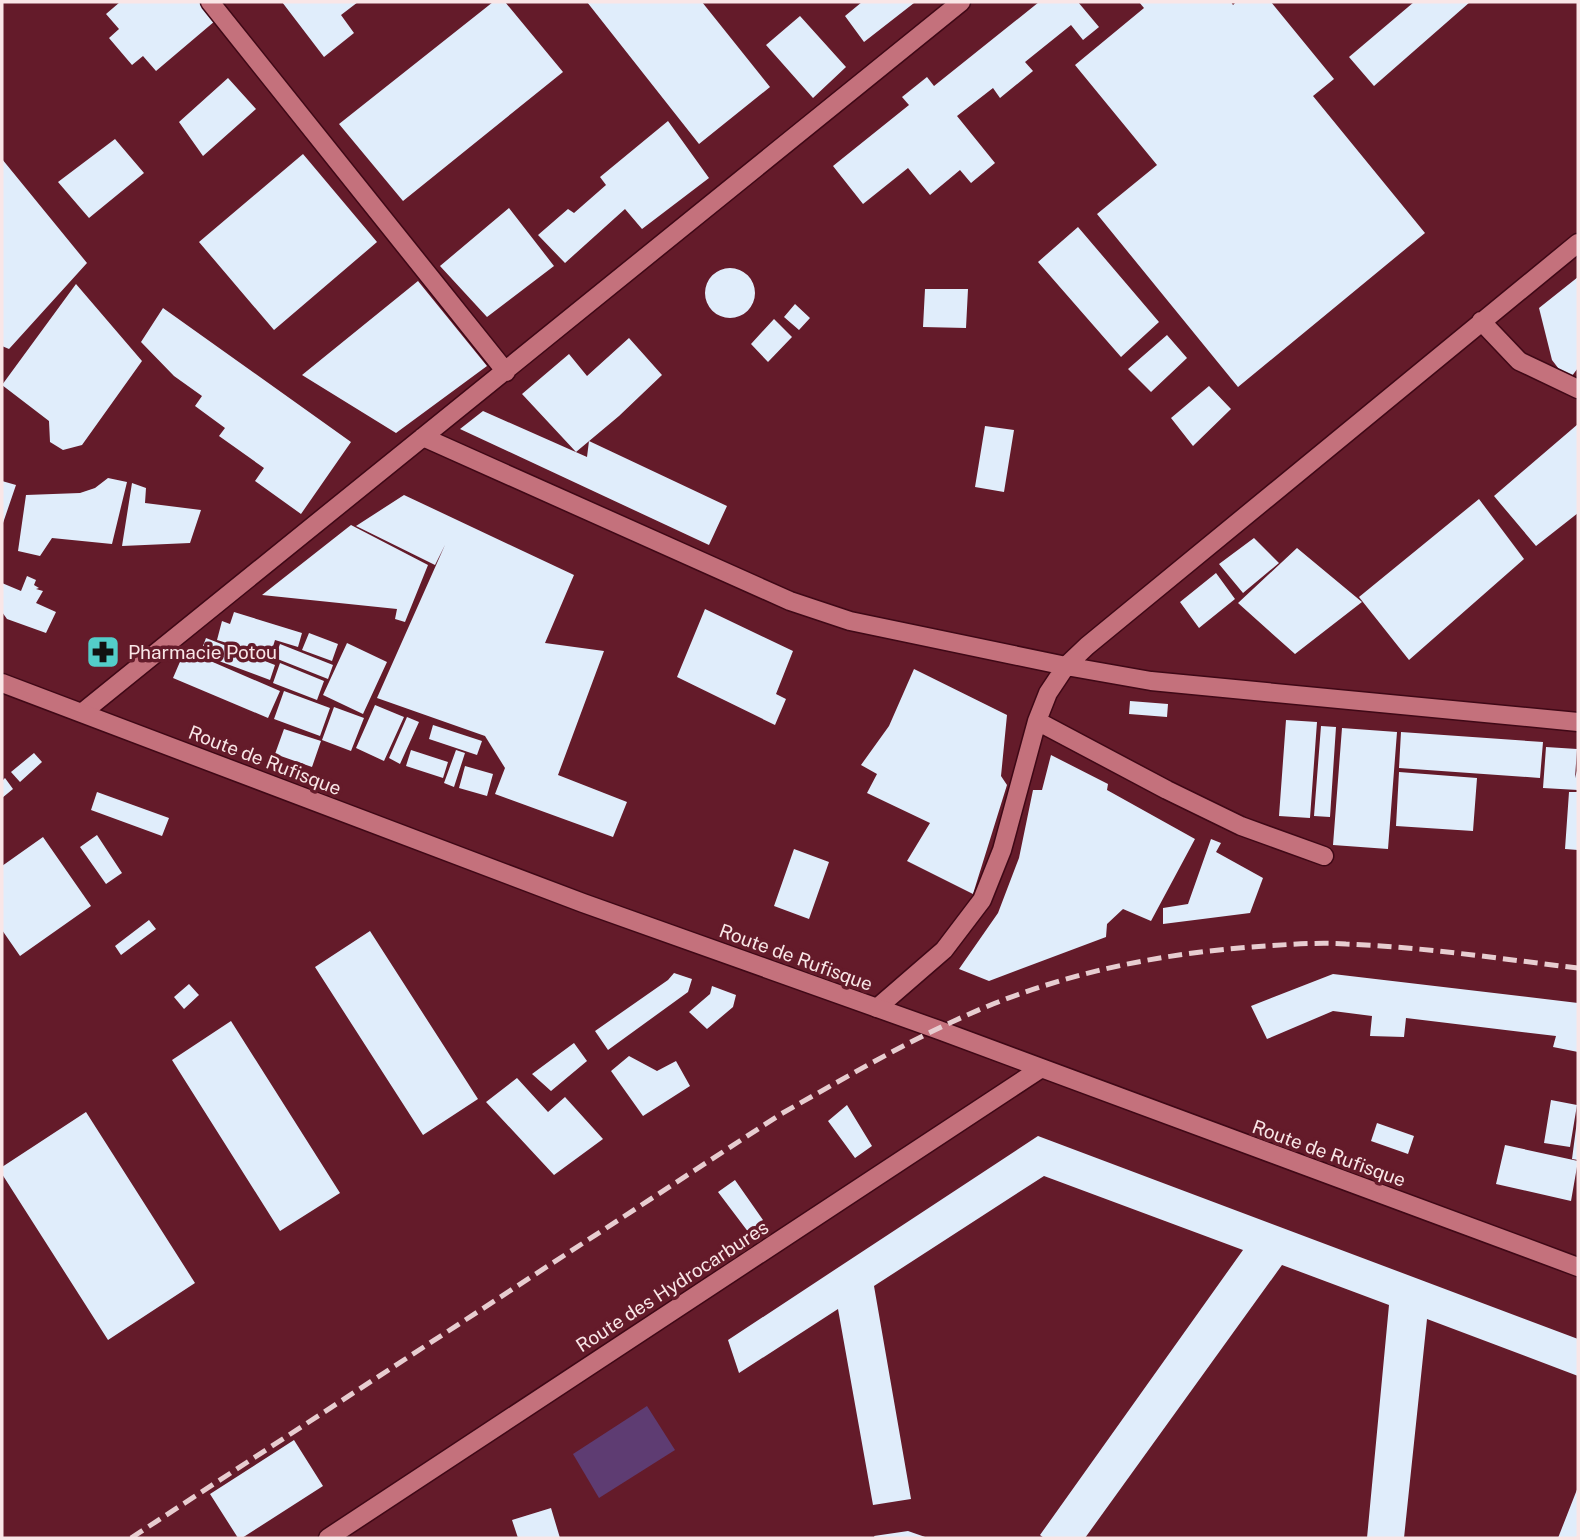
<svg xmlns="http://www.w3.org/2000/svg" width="1580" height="1540" font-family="'Public Sans',sans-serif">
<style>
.green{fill:#5e3c72}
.building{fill:#e0edfb}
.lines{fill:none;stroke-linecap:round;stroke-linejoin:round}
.street-casing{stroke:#3f0816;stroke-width:21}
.secondary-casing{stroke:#3f0816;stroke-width:21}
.street{stroke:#c4717c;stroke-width:18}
.secondary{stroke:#c4717c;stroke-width:18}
.rail{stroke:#e7cdd0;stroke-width:5;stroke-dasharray:14 7;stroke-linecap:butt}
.labels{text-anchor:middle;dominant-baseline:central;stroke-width:7;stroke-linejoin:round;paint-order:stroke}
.poi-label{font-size:19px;fill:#f9e6e7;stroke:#641b2a;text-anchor:start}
.street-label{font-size:19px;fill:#f9e6e7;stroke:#641b2a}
</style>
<rect width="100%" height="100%" fill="#641b2a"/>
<path class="green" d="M647 1406 675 1450 599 1498 573 1454Z"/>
<path class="building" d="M120 2H199L215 21 156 71 143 56 132 65 109 38 119 29 106 14Z
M282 2H358L341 15 354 33 324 57Z
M493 2H505L563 72 403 201 339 124Z
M587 2H702L770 87 699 144Z
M862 2H913L914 3 864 42 845 16Z
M1039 2H1078L1099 27 1083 40 1071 25 1025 62 1033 71 1000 98 993 88 957 116 995 163 971 183 960 170 930 195 908 168 863 204 833 166 909 105 902 97 927 77 934 86Z
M1139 2H1231L1233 5 1236 2H1271L1334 79 1313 96 1425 233 1238 387 1097 214 1157 165 1075 65 1144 8Z
M1414 2H1470L1374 86 1349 57Z
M800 16 846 67 813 98 766 45Z
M228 78 256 109 203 156 179 122Z
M668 121 709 178 642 229 625 209 565 263 538 235 568 209 574 213 606 185 600 177Z
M115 139 144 173 89 218 58 182Z
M303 154 377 242 274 330 199 242Z
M2 159 87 263 9 349 2 346Z
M509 208 554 266 487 317 440 266Z
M1078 227 1159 322 1121 357 1038 262Z
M705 293a25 25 0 1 1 50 0a25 25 0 1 1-50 0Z
M1578 277V368L1568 381 1552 360 1539 308Z
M418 281 487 366 396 433 302 375Z
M76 284 142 361 82 445 63 450 50 442 49 421 2 385Z
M925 289H968L966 328 923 327Z
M795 304 810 318 799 330 784 317Z
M163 308 351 442 301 514 255 481 264 468 219 436 225 428 195 406 202 396 174 376 141 342Z
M774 319 792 337 768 362 751 344Z
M1167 335 1187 358 1151 392 1128 369Z
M629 338 662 375 619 416 576 452 522 394 569 354 587 376Z
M1209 386 1231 409 1193 446 1171 418Z
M483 411 587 457 589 441 727 506 709 545 460 429Z
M1578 424V513L1536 546 1494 496Z
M985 426 1014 430 1004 492 975 487Z
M108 478 127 482 112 544 52 538 40 556 18 551 26 495 80 493 95 488Z
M2 481 16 485 2 526Z
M132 483 146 488 145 503 201 510 190 543 122 546Z
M404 495 574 575 545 643 604 651 558 775 627 802 613 837 495 794 505 768 485 736 377 698 445 545 435 565 356 526Z
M1479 499 1524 559 1409 660 1359 597Z
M351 525 428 565 405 622 395 619 397 609 262 595Z
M1254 538 1279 563 1243 593 1219 564Z
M1297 548 1362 602 1295 654 1238 603Z
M1216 573 1235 599 1199 628 1180 602Z
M27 576 36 580 34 585 39 588 36 589 43 591 36 603 56 612 46 633 7 619 2 612V583L21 591Z
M705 609 793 651 776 694 786 699 775 725 677 677Z
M234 612 302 633 298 647 275 640 270 656 217 640 222 621 230 624Z
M309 633 338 644 332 661 302 650Z
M206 638 275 665 270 680 200 654Z
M347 643 387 662 363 714 323 695Z
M280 644 333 665 328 679 275 658Z
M185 650 280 691 268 718 173 678Z
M280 663 324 681 317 700 273 683Z
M914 669 1007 715 1001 776 1007 785 973 894 907 861 930 823 867 793 877 774 861 765 889 726Z
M284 691 330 708 320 736 274 719Z
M1130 701 1168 704 1167 717 1129 714Z
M375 705 404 717 384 761 356 748Z
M334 707 364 718 351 751 322 740Z
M407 717 419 722 400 764 389 758Z
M1286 720 1317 722 1310 818 1279 816Z
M433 725 482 741 477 755 429 739Z
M1321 726 1336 727 1330 817 1314 816Z
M1342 728 1397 732 1388 849 1333 845Z
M284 729 321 741 312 767 275 754Z
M1401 732 1543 742 1540 778 1399 768Z
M1546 747 1577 749 1575 778 1578 767V790L1543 788Z
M411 750 448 762 443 778 406 766Z
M456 750 465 753 454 787 444 783Z
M34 753 42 762 20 782 11 772Z
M1051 755 1108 784 1107 790 1195 839 1151 921 1123 909 1107 924 1106 937 989 981 959 969 998 913 1019 858 1033 790H1042Z
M465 766 493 774 487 796 459 788Z
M1399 772 1477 778 1473 831 1396 826Z
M5 778 13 789 2 798V781Z
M97 792 169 818 162 836 91 810Z
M1569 792H1578V850L1565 849Z
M97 835 122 873 106 884 80 847Z
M43 837 91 906 20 956 2 930V866Z
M1211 839 1221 843 1216 852 1263 878 1250 913 1163 924V908L1188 904Z
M794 849 829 862 809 919 774 906Z
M149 920 156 929 121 955 115 946Z
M370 931 478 1099 423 1135 315 967Z
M674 973 692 979 688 992 608 1050 595 1031 668 980Z
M1333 974 1578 1003V1052L1553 1047 1556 1036 1406 1018 1404 1037 1370 1036 1372 1016 1333 1011 1267 1039 1251 1006Z
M189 984 199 995 184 1009 174 997Z
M712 986 736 995 733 1007 707 1029 689 1012 710 994Z
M231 1021 340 1193 280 1231 172 1060Z
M574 1043 587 1061 551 1091 532 1074Z
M629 1056 657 1071 676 1061 690 1086 643 1116 611 1071Z
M517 1078 548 1112 565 1097 603 1139 554 1175 486 1102Z
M1551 1100 1577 1105 1570 1147 1544 1143Z
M847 1105 872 1146 855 1158 828 1121Z
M86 1112 195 1283 108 1340 2 1174V1167Z
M1577 1121H1578V1160L1572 1159Z
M1377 1123 1414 1136 1408 1154 1371 1141Z
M1038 1136 1578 1339V1376L1427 1319 1404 1538H1367L1389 1305 1282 1265 1085 1538H1044L1040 1535 1243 1250 1044 1176 874 1286 911 1499 873 1505 838 1309 739 1373 728 1340Z
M1505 1145 1578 1161 1571 1201 1496 1184Z
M735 1180 763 1220 749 1233 718 1192Z
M294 1440 323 1486 242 1538H238L210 1494Z
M1578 1487V1538H1558Z
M551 1508 560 1538H518L512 1520Z
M908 1531 928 1538H875L874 1536Z"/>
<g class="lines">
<defs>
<path id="street" d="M210 2 506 372
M1481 321 1519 361 1578 389
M423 437 790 601 850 621 1066 666 1151 681 1578 722
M83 712 961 2
M1037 721 1167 790 1241 826 1324 856
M877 1008 944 950 982 900 1002 850 1037 721 1048 693 1066 666 1087 646 1578 243"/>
<path id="secondary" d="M2 683 583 903 939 1030 1578 1267
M328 1538 1040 1069"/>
</defs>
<use href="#street" class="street-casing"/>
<use href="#secondary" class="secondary-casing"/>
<use href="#street" class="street"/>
<use href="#secondary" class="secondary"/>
<path class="rail" d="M131 1538 781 1114C850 1075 919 1034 993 1004 1076 971 1161 954 1251 947 1282 945 1314 942 1346 944 1424 947 1501 959 1578 968"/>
</g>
<defs>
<symbol id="pharmacy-square" viewBox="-11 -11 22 22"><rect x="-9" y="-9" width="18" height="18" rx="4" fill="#53cdc9" stroke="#641b2a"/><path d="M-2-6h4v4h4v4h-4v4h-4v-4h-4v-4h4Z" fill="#111"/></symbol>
</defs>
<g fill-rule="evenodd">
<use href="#pharmacy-square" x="84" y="633" width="38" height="38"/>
</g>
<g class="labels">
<g class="poi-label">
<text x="128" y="652">Pharmacie Potou</text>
</g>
<g class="street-label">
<text transform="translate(265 760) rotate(21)">Route de Rufisque</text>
<text transform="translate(796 957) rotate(20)">Route de Rufisque</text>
<text transform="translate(1329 1153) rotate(20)">Route de Rufisque</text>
<text transform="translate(672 1286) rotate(-33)">Route des Hydrocarbures</text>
</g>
</g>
<rect width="1580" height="1540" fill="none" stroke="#f9e6e7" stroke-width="7"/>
</svg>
